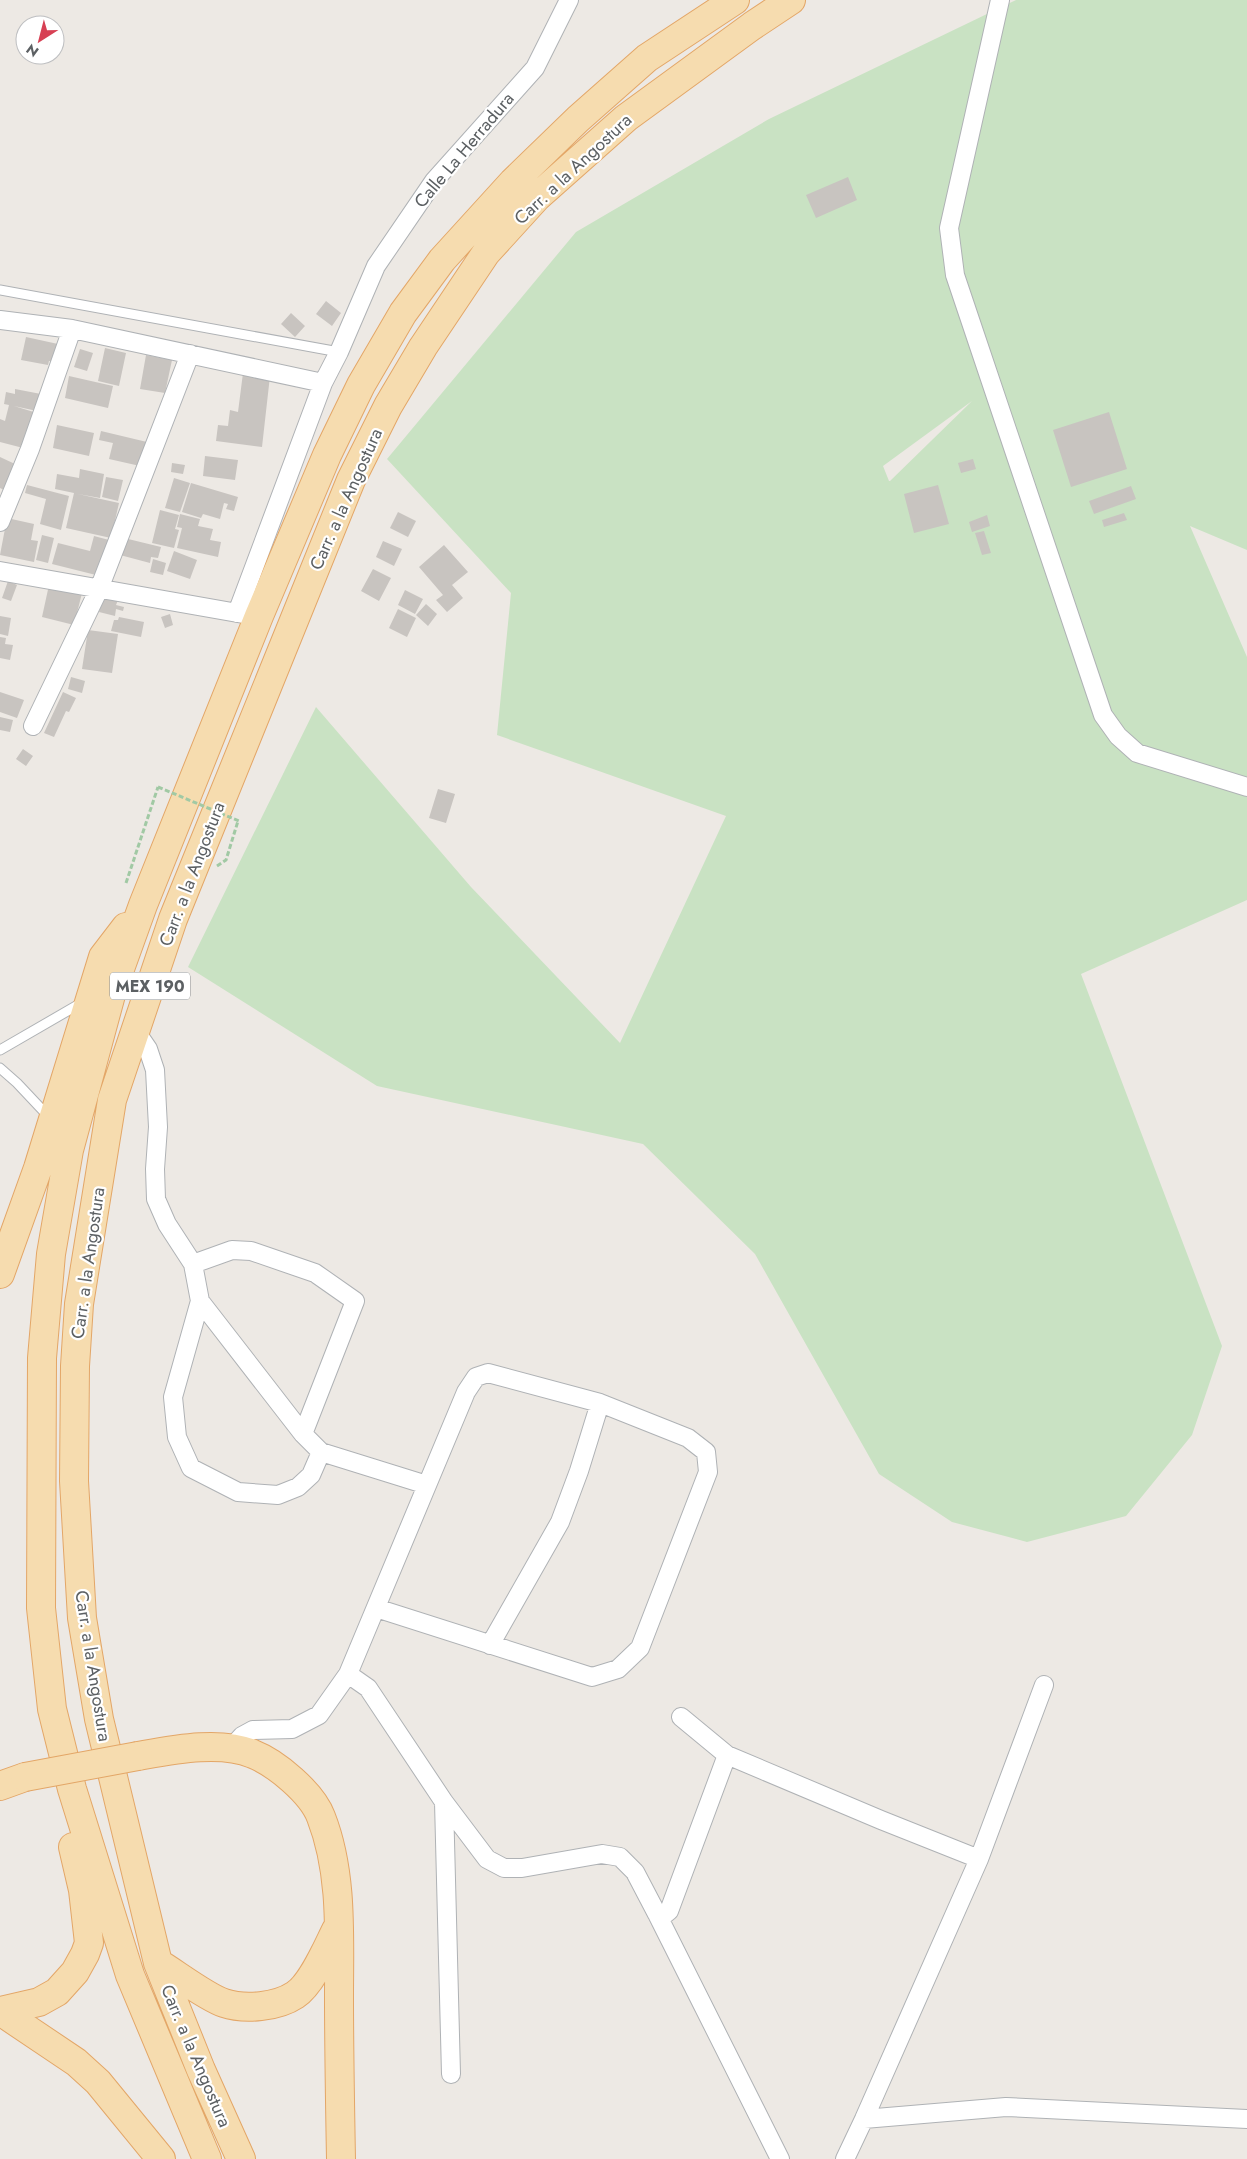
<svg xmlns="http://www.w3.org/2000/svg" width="1247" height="2159" font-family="Jost,sans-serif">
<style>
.green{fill:#c9e2c3;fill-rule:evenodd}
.building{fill:#c8c4c0}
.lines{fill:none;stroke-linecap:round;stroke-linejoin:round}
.service-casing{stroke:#afb2b5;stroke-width:11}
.minor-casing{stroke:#afb2b5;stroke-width:20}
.primary-casing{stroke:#e3a667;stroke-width:30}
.path{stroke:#a1c9a4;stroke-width:3;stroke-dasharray:5 2.5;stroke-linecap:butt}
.service{stroke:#fff;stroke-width:9}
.minor{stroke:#fff;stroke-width:18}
.primary{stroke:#f6dcaf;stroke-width:28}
.primary-bridge-casing{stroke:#e3a667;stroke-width:30;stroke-linecap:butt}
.path-bridge{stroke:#a1c9a4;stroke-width:3;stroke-dasharray:5 2.5;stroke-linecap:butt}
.primary-bridge{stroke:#f6dcaf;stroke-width:28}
.labels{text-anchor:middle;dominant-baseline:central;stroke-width:4.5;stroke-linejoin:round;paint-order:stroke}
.shield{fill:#fff;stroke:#8d9092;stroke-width:1}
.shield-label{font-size:16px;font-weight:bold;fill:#5c6063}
.street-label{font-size:18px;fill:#5c6063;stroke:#fff}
</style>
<rect width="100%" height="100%" fill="#ede9e4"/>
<path class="green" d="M1016 0H1247V550L1190 526 1247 657V900L1081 974 1222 1346 1192 1435 1126 1516 1027 1542 952 1522 879 1474 755 1254 643 1144 377 1086 188 967 316 707 471 887 620 1043 726 816 497 735 511 593 387 459 576 232 769 119ZM972 401 890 481H889L883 466Z"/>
<path class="building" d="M848 177 857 200 816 218 806 195Z
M326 301 341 313 332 326 316 314Z
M291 313 305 326 295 337 281 324Z
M26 337 58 344 54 362 49 361 48 365 21 360Z
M105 348 126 353 119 386 98 381Z
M80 349 93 353 87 371 74 367Z
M146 355 172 360 165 393 140 389Z
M243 373 270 376 262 447 216 441 218 425 228 426 230 410 238 412Z
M69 376 113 386 108 408 65 398Z
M15 389 41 394 37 411 14 406 37 413 27 449 0 442V419L5 421 9 405 4 404 6 392 15 394Z
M1109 412 1127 469 1071 487 1053 430Z
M57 425 94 433 89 456 53 448Z
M101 431 147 442 140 466 109 459 113 443 99 440Z
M205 456 238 460 235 480 203 476Z
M0 457 15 464 4 490 0 488Z
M973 459 976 469 961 473 958 463Z
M172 463 185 465 183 474 171 472Z
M80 469 104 474 100 498 78 494 119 503 111 538 66 528 74 493 55 489 57 474 79 478Z
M106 477 123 480 118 501 102 497Z
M174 478 190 483 180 512 165 508Z
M191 483 238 497 234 511 226 509 228 504 224 503 220 519 203 514 201 518 182 512Z
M27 485 69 496 61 530 40 524 46 499 25 493Z
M938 485 949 524 914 533 904 494Z
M1131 486 1136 499 1094 514 1089 501Z
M160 510 179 515 175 529 179 530 174 548 152 543Z
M398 512 416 521 408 537 390 528Z
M1124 513 1127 520 1104 527 1102 520Z
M180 514 200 519 198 526 213 529 210 540 221 542 218 557 177 548 182 528 177 527Z
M987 515 990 526 972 532 969 522Z
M7 518 34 524 31 540 38 541 34 562 0 555Z
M984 531 991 553 982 555 975 533Z
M42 535 54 538 48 563 36 560Z
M94 536 109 540 100 576 52 564 58 543 90 551Z
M124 538 161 547 158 558 151 557 150 563 120 555Z
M383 541 402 549 394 566 376 557Z
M444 545 468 572 452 585 463 598 447 612 436 600 443 595 419 567Z
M174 551 197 560 190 579 167 571Z
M153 559 166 563 163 575 150 572Z
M373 569 391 578 379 601 361 591Z
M8 581 17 585 11 601 2 598Z
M49 585 82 593 74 625 42 617Z
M405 590 423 599 415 614 398 605Z
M103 597 118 600 116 605 124 607 123 611 116 609 115 616 99 612Z
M426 604 437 614 428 626 416 615Z
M398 609 416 618 407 637 389 628Z
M170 614 173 625 165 628 161 617Z
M0 616 11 618 8 636 0 634Z
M119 617 144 622 141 637 111 631 114 620H118Z
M88 630 118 634 112 673 82 669Z
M0 637 6 638 5 644 13 645 10 660 0 658Z
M71 677 85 681 82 693 68 689Z
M0 692 24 700 17 718 0 712Z
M63 692 76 698 69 712 66 711 54 737 44 733Z
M0 717 13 720 10 732 0 730Z
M23 749 33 756 26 766 16 759Z
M438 789 455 794 446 823 429 818Z"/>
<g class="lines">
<defs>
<path id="service" d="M0 290 339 352
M0 1050 83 1002
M0 1068 17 1083 49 1117"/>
<path id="minor" d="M1000 0 949 228 955 275 1103 715 1118 736 1137 753 1247 787
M0 320 72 329 323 383
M0 522 30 449 72 329
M0 571 249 615
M237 613 323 383 339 352 376 266 434 181 535 68 569 0
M33 726 99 589 190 354
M135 1030 148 1049 155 1070 158 1127 155 1169 156 1199 167 1224 193 1264 200 1301 303 1434 321 1452 427 1485
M193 1264 232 1250 251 1251 315 1273 355 1301 303 1434
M200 1301 173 1397 177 1437 191 1468 238 1492 278 1495 298 1487 311 1475 321 1452
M490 1645 560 1522 579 1471 600 1403
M348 1674 368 1688 444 1802 487 1859 504 1868H522L602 1854 620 1857 635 1872 657 1914 664 1915 669 1911 727 1755
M681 1717 727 1755 881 1820 979 1859
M231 1748 242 1736 253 1730 292 1729 319 1715 348 1674 466 1392 476 1377 488 1373 600 1403 688 1438 706 1452 708 1472 640 1648 618 1669 592 1677 376 1608
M444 1802 451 2074
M657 1914 780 2159
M864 2119 1006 2107 1247 2119
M845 2159 864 2119 979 1859 1044 1685"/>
<path id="primary" d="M0 1274 38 1168 103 957 126 927
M138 1756C172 1750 220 1740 253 1754 276 1763 312 1793 321 1817 343 1873 339 1937 339 1996 339 2051 340 2105 341 2159
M0 1786 25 1777
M158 1963C175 1973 206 1997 224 2003 245 2010 277 2007 295 1995 312 1984 327 1948 336 1930
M0 2011 76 2062 98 2082 161 2159
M1 2011 39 2002 57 1992 75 1972 85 1954 89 1943 83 1890 73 1847
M207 2159 130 1975 72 1789 52 1709 41 1608 42 1358 51 1254 69 1150 112 991 143 905 259 616 327 455 361 385 403 313 442 260 513 182 578 119 647 58 735 0
M241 2159 201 2070 158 1963 99 1719 82 1618 74 1481 75 1366 79 1304 112 1100 173 919 351 480 388 406 423 347 486 253 537 197 626 118 752 26 791 0"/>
</defs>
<use href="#service" class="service-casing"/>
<use href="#minor" class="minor-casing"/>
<use href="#primary" class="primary-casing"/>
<path class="path" d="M217 866 226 860 238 821
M126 883 158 787"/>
<use href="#service" class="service"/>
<use href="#minor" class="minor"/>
<use href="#primary" class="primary"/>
<defs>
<path id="primary-bridge" d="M25 1777 138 1756"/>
</defs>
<use href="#primary-bridge" class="primary-bridge-casing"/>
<path class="path-bridge" d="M158 787 239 821"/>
<use href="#primary-bridge" class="primary-bridge"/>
</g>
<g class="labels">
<rect class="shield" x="110" y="972.5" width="80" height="27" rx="4"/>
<g class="shield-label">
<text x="150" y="986">MEX 190</text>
</g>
<g class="street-label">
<text transform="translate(464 150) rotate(-50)">Calle La Herradura</text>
<text transform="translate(573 169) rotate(-43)">Carr. a la Angostura</text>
<text transform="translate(346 499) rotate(-66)">Carr. a la Angostura</text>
<text transform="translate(192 874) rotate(-69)">Carr. a la Angostura</text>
<text transform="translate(88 1263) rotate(-82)">Carr. a la Angostura</text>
<text transform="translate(93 1666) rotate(81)">Carr. a la Angostura</text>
<text transform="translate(196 2056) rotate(67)">Carr. a la Angostura</text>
</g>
</g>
<g transform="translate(40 40) rotate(216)"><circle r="24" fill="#ffffff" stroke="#bebfc1"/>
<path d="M0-4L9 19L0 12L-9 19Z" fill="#d74054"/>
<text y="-8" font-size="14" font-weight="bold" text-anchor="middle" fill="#5c6063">N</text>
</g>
</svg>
